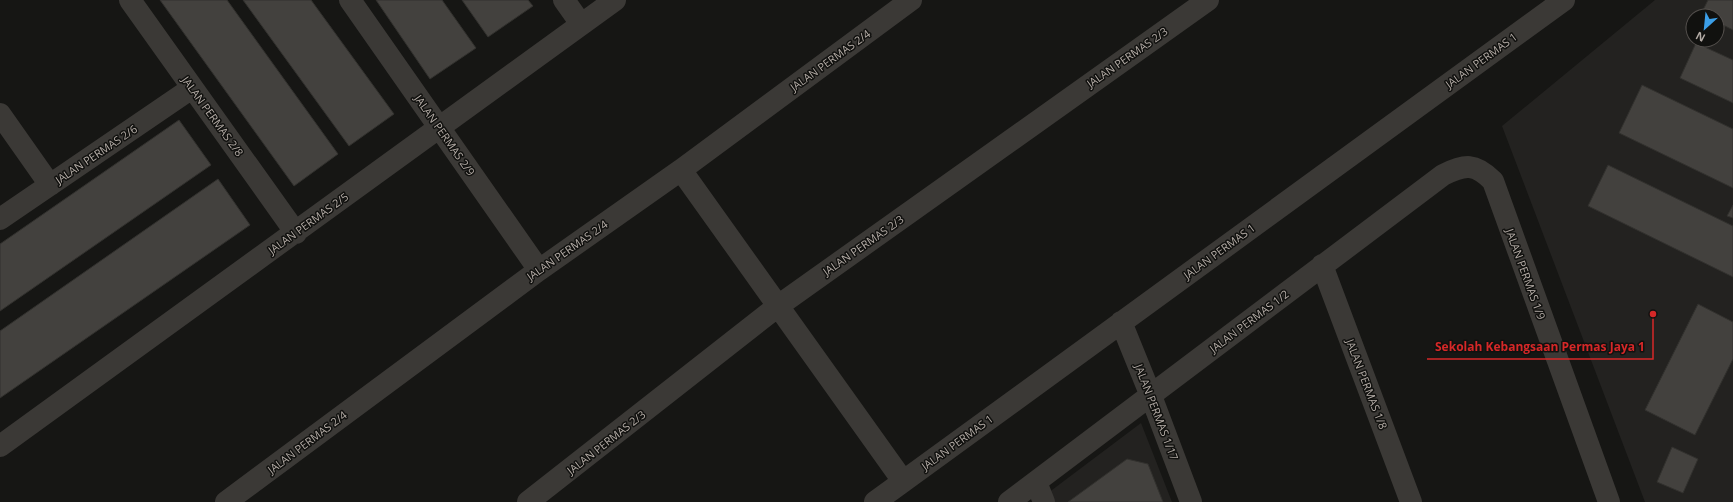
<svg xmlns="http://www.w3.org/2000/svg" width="1733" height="502" font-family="'Open Sans',sans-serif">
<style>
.built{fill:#232220;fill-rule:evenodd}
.building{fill:#43413e;stroke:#32312e}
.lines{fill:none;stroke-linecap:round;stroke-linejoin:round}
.minor{stroke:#3b3936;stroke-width:22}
.labels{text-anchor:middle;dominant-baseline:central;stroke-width:3;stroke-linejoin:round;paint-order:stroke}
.street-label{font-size:11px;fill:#b5ada7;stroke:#11110f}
.leader{fill:none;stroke:#d62828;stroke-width:1.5}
.callout-dot{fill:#d62828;stroke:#11110f;stroke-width:1.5}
.callout-label{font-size:12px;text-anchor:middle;font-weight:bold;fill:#d62828;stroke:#11110f;stroke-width:3;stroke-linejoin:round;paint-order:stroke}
</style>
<rect width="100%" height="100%" fill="#161614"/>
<path class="built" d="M1655 0H1733V502H1645L1502 126ZM1693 16H1717V40H1693Z
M1141 423 1172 502H1036Z"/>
<path class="building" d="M160 0H227L338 154 294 186Z
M243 0H311L394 114 349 146Z
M376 0H442L476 48 430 79Z
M462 0H528L533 6 488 37Z
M1708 0H1733V30L1717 22V16H1705L1701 14Z
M1696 43 1733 60V103L1680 78Z
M1642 85 1733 129V188L1619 133Z
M179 120 211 165 0 311V244Z
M1608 165 1733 226V277L1588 206Z
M218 179 250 225 0 398V331Z
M1733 205V218L1727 216Z
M1698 304 1733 322V359L1695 435 1645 410Z
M1672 447 1698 459 1683 493 1657 482Z
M1127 459 1148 464 1163 502H1068Z"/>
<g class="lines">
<path class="minor" d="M130 0 296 233
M350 0 539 270
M564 0 581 24
M0 114 50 185
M681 170 903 481
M0 219 192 88
M1322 265 1411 502
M1121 322 1151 396 1191 502
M0 446 615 0
M1036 482 1044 502
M226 502 539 270 681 170 911 0
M528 502 778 306 1208 0
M875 502 1564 0
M1009 502 1443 175C1465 164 1475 163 1493 181L1609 502"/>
</g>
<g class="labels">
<g class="street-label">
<text transform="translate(1127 57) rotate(-35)">JALAN PERMAS 2/3</text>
<text transform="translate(830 60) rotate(-36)">JALAN PERMAS 2/4</text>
<text transform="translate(1481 60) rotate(-36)">JALAN PERMAS 1</text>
<text transform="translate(213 116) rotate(54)">JALAN PERMAS 2/8</text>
<text transform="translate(445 135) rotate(55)">JALAN PERMAS 2/9</text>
<text transform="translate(96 154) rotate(-34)">JALAN PERMAS 2/6</text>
<text transform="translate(308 223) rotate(-36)">JALAN PERMAS 2/5</text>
<text transform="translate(863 245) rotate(-35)">JALAN PERMAS 2/3</text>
<text transform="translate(567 250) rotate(-35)">JALAN PERMAS 2/4</text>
<text transform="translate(1219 251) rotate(-36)">JALAN PERMAS 1</text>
<text transform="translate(1526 274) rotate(70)">JALAN PERMAS 1/9</text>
<text transform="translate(1249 321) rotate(-37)">JALAN PERMAS 1/2</text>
<text transform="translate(1367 384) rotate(69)">JALAN PERMAS 1/8</text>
<text transform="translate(1157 412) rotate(69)">JALAN PERMAS 1/17</text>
<text transform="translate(307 442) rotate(-37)">JALAN PERMAS 2/4</text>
<text transform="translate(606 442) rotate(-38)">JALAN PERMAS 2/3</text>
<text transform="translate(957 442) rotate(-36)">JALAN PERMAS 1</text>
</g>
</g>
<path class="leader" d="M1653 314L1653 359H1427"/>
<circle class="callout-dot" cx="1653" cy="314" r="4"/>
<g class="callout-label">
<text x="1540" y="351">Sekolah Kebangsaan Permas Jaya 1</text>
</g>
<g transform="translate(1705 28) rotate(207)"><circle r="19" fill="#11110f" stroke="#534f4c"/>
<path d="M0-3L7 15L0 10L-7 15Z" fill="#3b9ee7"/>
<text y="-6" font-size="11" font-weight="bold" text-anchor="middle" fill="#b5ada7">N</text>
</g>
</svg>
